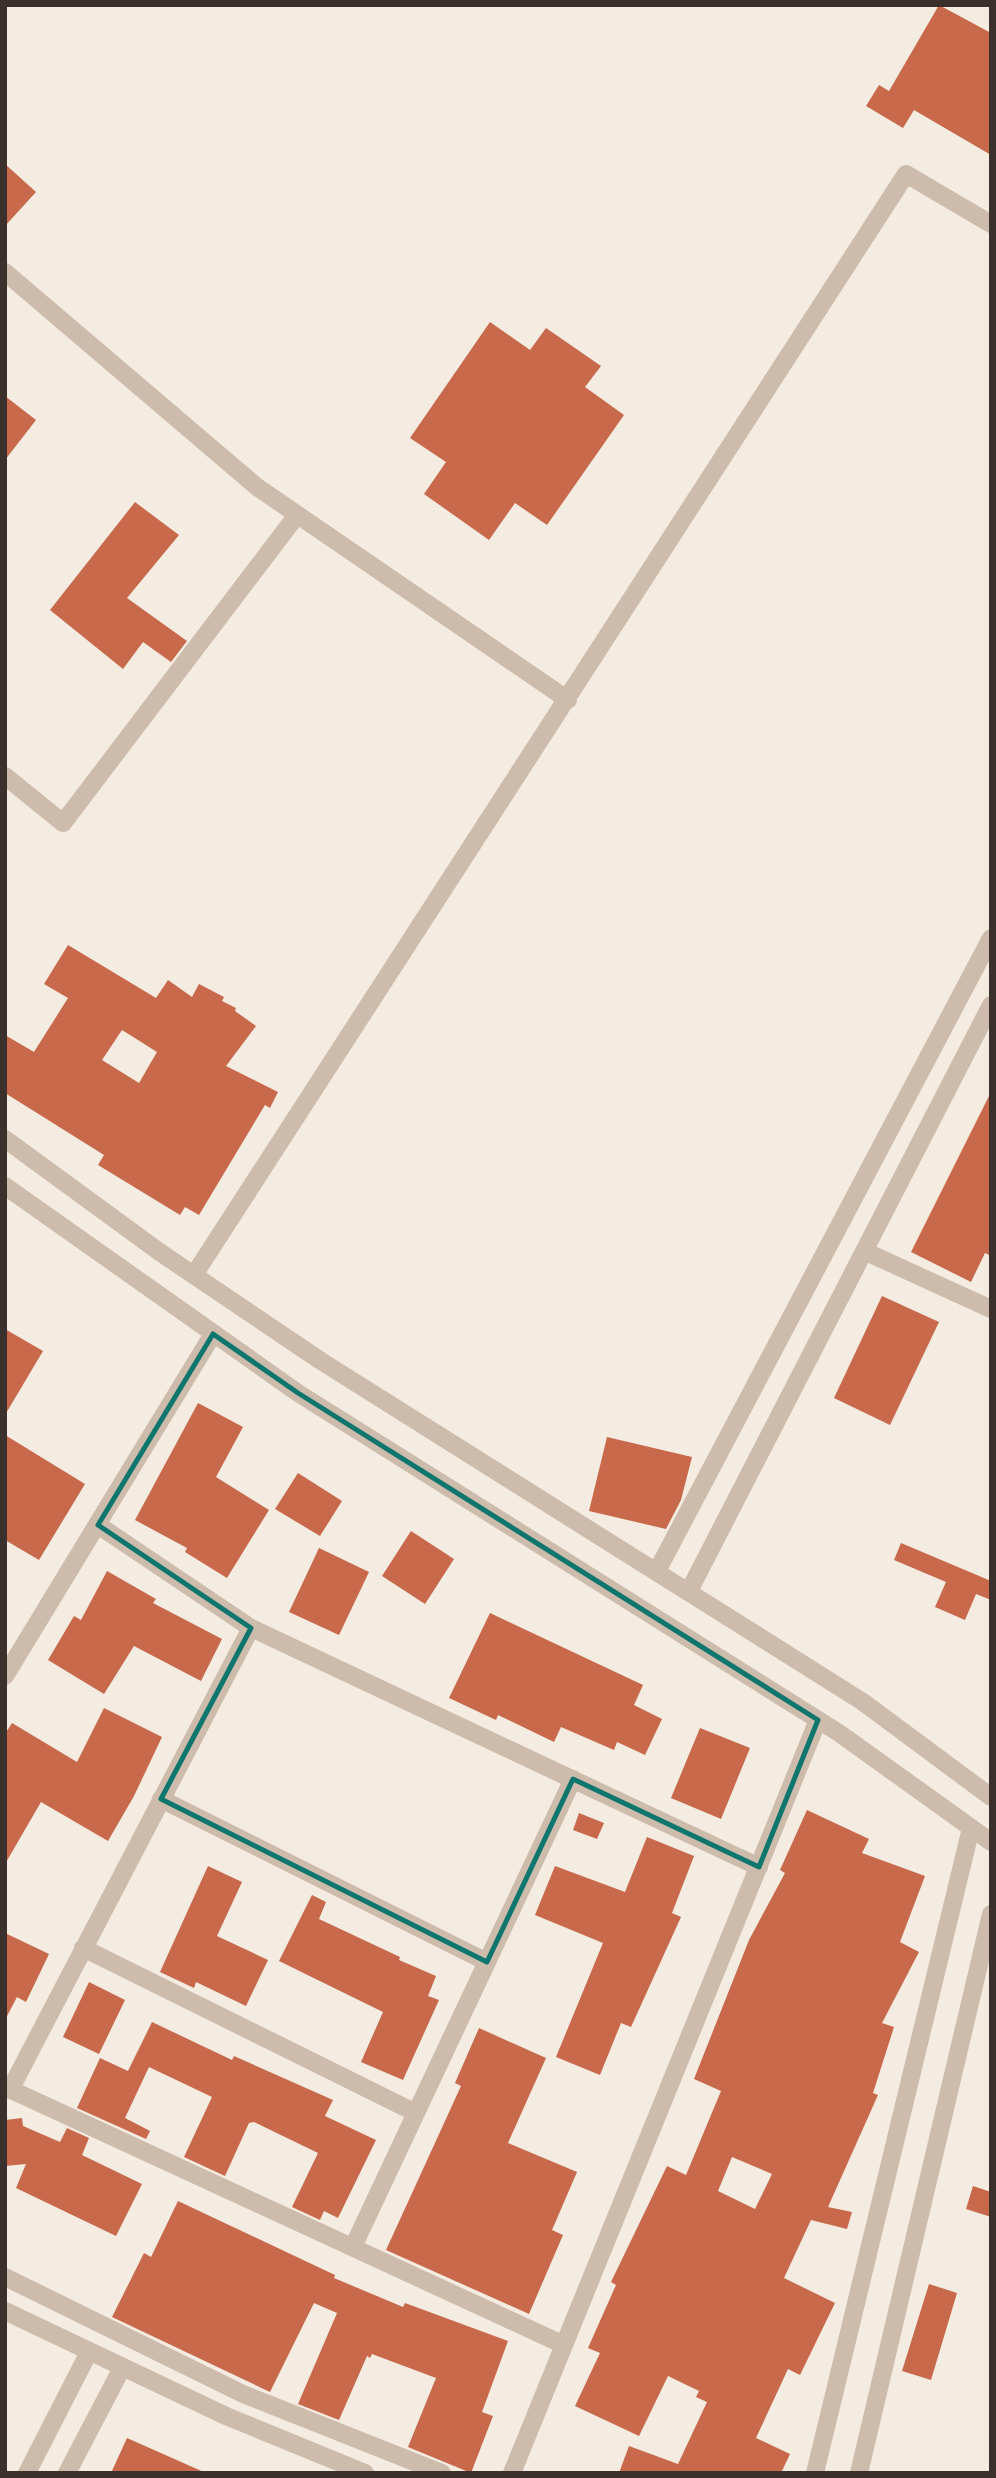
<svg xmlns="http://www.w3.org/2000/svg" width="996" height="2478" font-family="Karla,sans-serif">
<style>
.building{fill:#c8694b;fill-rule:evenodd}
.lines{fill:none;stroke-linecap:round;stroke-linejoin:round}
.minor{stroke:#cdbbac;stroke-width:18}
.marked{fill:none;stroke:#0f766e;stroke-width:5;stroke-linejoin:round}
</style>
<rect width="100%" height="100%" fill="#f4ebe1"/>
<path class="building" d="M939 5 991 33V155L914 110 903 128 866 106 879 85 889 91Z
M5 164 36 192 5 226Z
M490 322 530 350 546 328 601 366 585 387 624 415 547 525 515 503 489 540 424 494 446 462 410 438Z
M5 396 36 420 5 460Z
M135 502 179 535 127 598 187 641 171 662 143 642 123 669 50 610Z
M68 945 156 998 168 980 192 997 199 984 224 997 222 1001 236 1008 235 1011 256 1026 226 1066 278 1092 270 1108 265 1105 199 1215 185 1207 180 1215 98 1165 104 1155 5 1093V1035L34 1052 68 998 44 984ZM122 1030 157 1052 139 1083 102 1060Z
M991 1092V1256L985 1253 971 1282 911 1252Z
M882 1296 939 1322 890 1425 834 1398Z
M5 1329 43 1351 5 1415Z
M198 1403 243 1427 216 1477 269 1510 227 1578 185 1552 187 1548 135 1520Z
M5 1435 85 1484 39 1560 5 1540Z
M607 1437 692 1457 681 1500 666 1529 589 1511Z
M298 1473 342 1501 320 1536 275 1509Z
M411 1531 454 1559 425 1604 382 1576Z
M901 1543 991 1581V1600L976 1594 965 1620 935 1607 946 1582 894 1560Z
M319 1548 369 1572 339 1635 289 1612Z
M107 1571 156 1599 153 1603 222 1639 201 1681 134 1646 104 1694 48 1660 74 1616 81 1620Z
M490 1613 643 1685 634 1705 662 1719 645 1755 617 1742 614 1750 561 1727 554 1742 498 1715 496 1720 449 1698Z
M104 1708 162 1737 134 1796 108 1841 41 1802 5 1864V1734L12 1723 77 1762Z
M700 1728 750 1748 721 1819 671 1798Z
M807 1810 869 1839 862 1853 925 1876 900 1942 919 1952 882 2023 894 2027 873 2093 878 2095 828 2207 852 2212 847 2229 811 2220 784 2278 835 2303 800 2375 788 2369 756 2438 790 2454 781 2473H619L629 2446 678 2464 707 2402 696 2397 699 2391 668 2376 639 2436 575 2406 600 2353 588 2348 616 2285 611 2282 667 2166 686 2175 721 2091 694 2079 749 1940 785 1873 780 1870ZM732 2157 772 2174 755 2209 718 2191Z
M579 1813 604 1823 597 1839 573 1830Z
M647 1837 694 1856 672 1913 681 1917 631 2027 621 2023 600 2075 556 2057 603 1943 535 1915 555 1866 625 1892Z
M208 1866 242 1882 217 1936 268 1960 246 2006 196 1982 194 1988 160 1972Z
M312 1895 326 1902 319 1919 400 1957 399 1960 436 1976 428 1996 439 2000 403 2080 361 2062 383 2012 279 1961Z
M5 1933 49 1954 26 2002 17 1997 5 2020Z
M89 1982 125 2000 99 2054 63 2037Z
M152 2022 232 2060 234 2056 333 2100 325 2116 376 2140 338 2218 324 2211 320 2220 292 2207 318 2153 254 2122 249 2123 225 2176 184 2157 212 2097 149 2067 125 2118 150 2131 146 2139 77 2108 100 2058 128 2071Z
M479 2028 546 2058 508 2143 577 2172 552 2230 563 2235 529 2314 386 2250 461 2086 455 2083Z
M22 2118 23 2126 60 2142 67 2128 89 2138 82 2155 142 2184 116 2236 16 2188 26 2164 5 2166V2120Z
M973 2186 991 2192V2217L966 2209Z
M178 2201 335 2275 334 2278 403 2307 405 2303 508 2341 482 2412 493 2416 471 2473 408 2447 436 2378 372 2354 370 2358 367 2356 339 2420 298 2404 337 2313 314 2303 270 2392 112 2317 144 2253 151 2257Z
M929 2284 957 2293 931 2380 902 2371Z
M127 2438 206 2473H111Z"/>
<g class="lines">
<path class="minor" d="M5 272 257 487 568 700
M5 776 63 823 297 515
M5 1139 161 1253 321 1361 863 1702 991 1797
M5 1186 298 1393 839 1733 991 1842
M864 1251 991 1309
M194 1275 906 174 991 224
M98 1525 251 1628 759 1867
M657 1571 991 938
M689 1591 991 1005
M5 1676 213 1334
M161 1799 487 1962
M83 1948 416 2113
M5 2087 564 2345
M10 2090 251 1628
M353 2247 573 1779
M5 2277 243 2394 442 2473
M5 2311 226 2416 365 2473
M27 2473 89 2352
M67 2473 122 2368
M512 2473 818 1720
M815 2473 971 1828
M859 2473 991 1914"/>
</g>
<path class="marked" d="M213 1334 298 1393 818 1720 759 1867 573 1779 487 1962 161 1799 251 1628 98 1525Z"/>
<rect width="996" height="2478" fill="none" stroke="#3b302b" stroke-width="14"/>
</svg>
